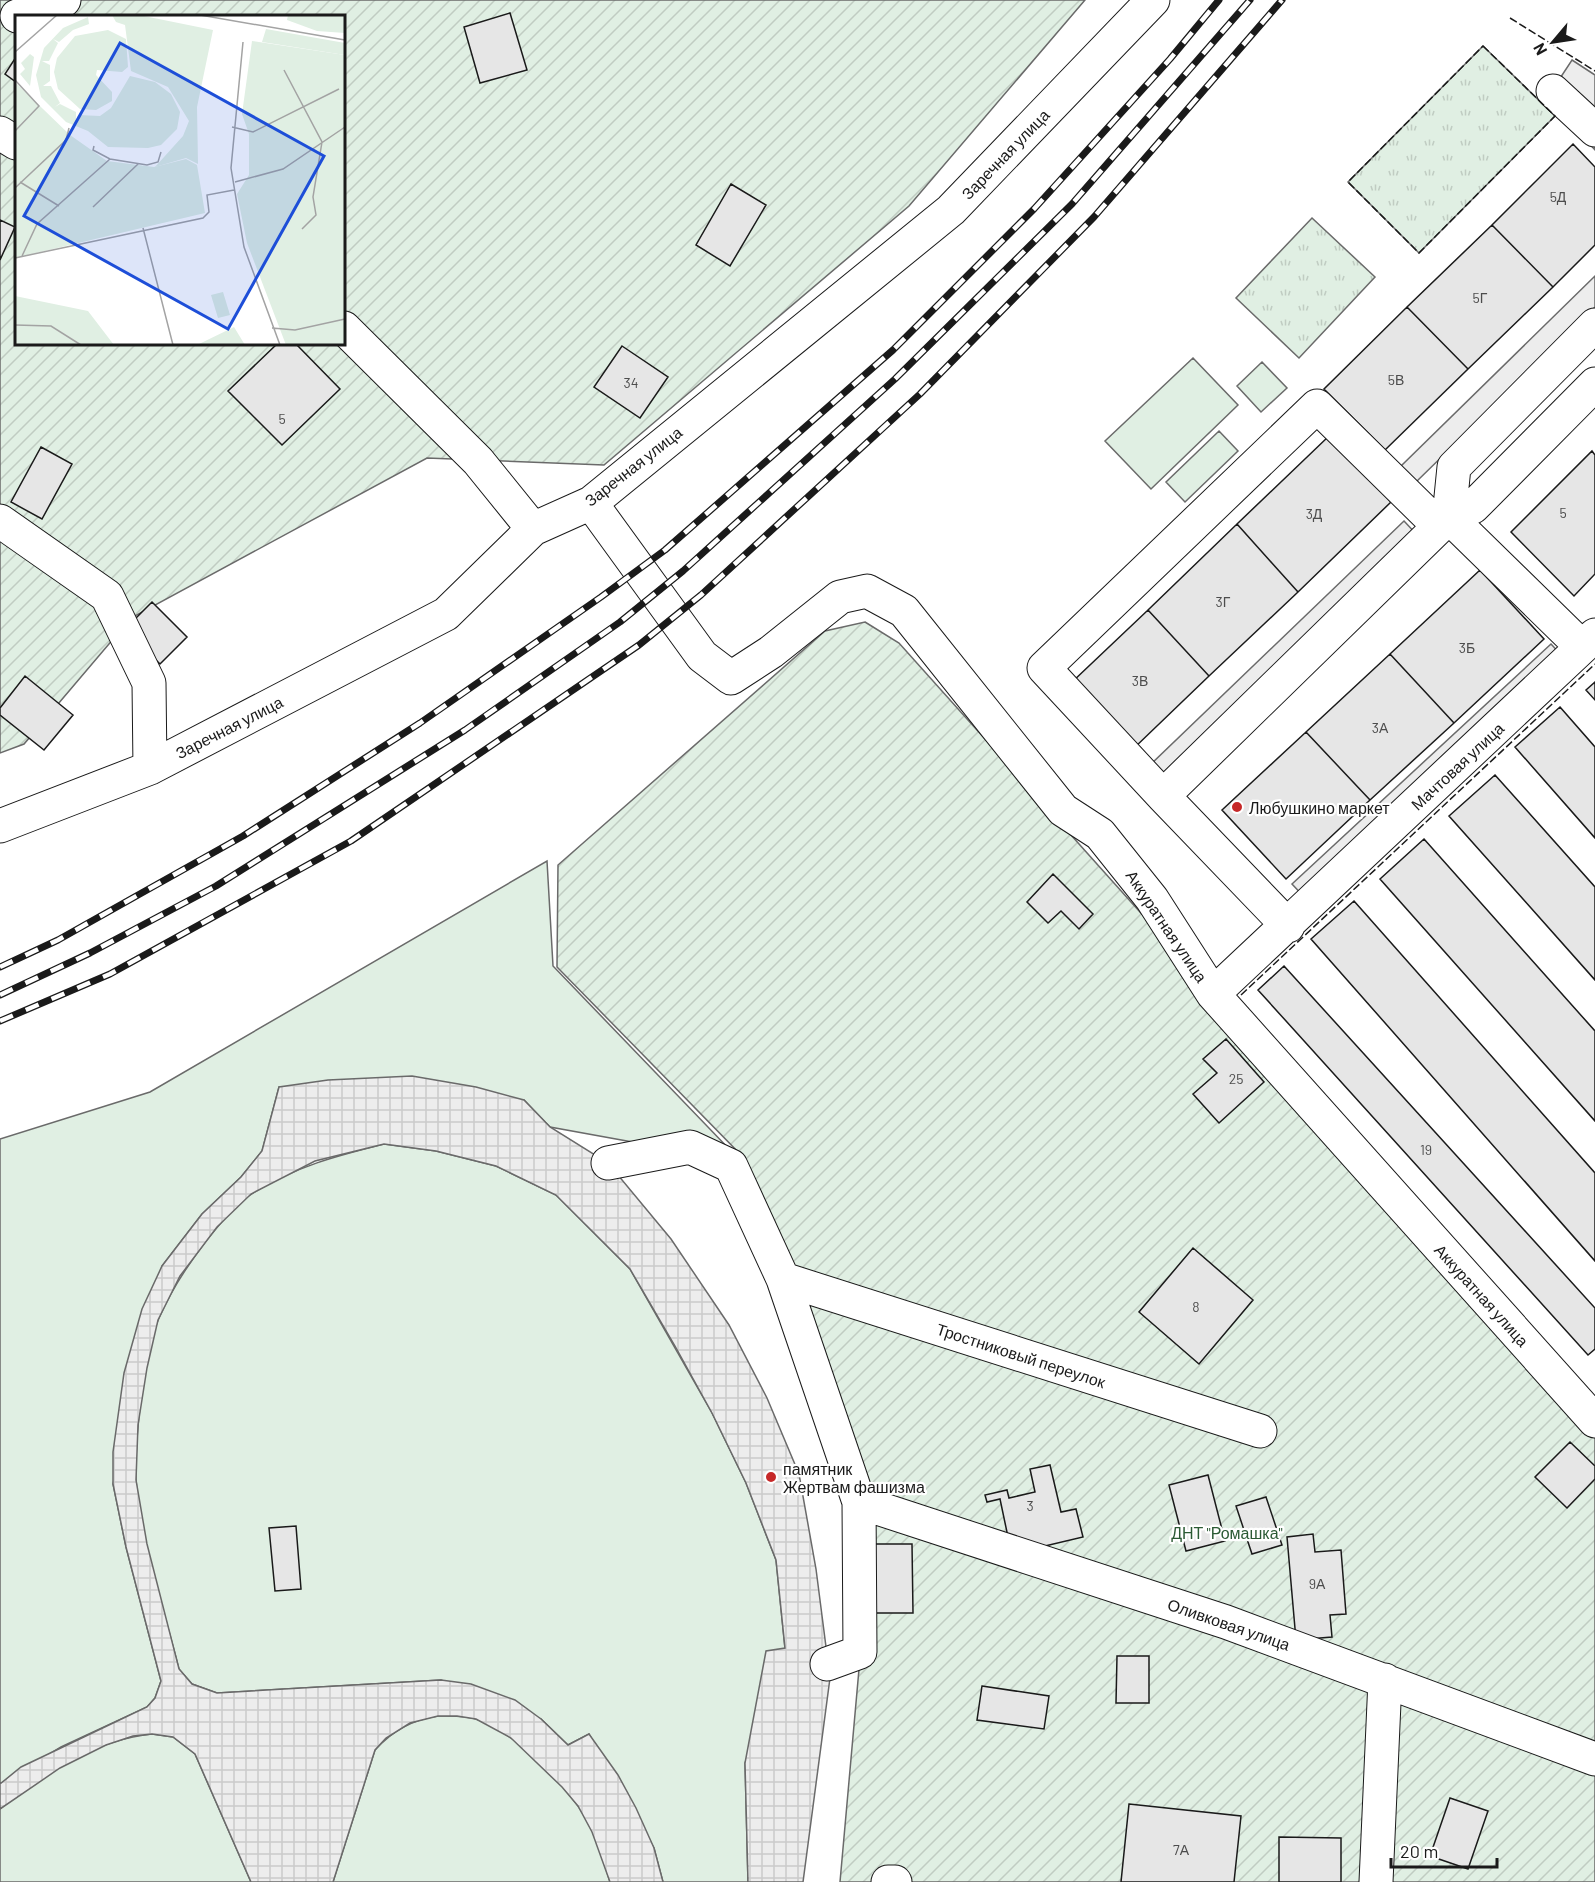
<svg xmlns="http://www.w3.org/2000/svg" width="1595" height="1882" font-family="Barlow,sans-serif">
<style>
.grass{fill:#e0efe3;stroke:#6a6a6a;stroke-width:1.5}
.park{fill:url(#park-tufts);stroke:#6a6a6a;stroke-width:1.5}
.garden{fill:url(#garden-furrows);stroke:#6a6a6a;stroke-width:1.5;fill-rule:evenodd}
.parking{fill:#ededed;stroke:#6a6a6a;stroke-width:1.5}
.plaza{fill:url(#plaza-grid);stroke:#6a6a6a;stroke-width:1.5}
.building{fill:#e6e6e6;stroke:#1a1a1a;stroke-width:1.5}
.lines{fill:none;stroke-linecap:round;stroke-linejoin:round}
.minor-casing{stroke:#1a1a1a;stroke-width:35}
.minor{stroke:#fff;stroke-width:33}
.rail-casing{stroke:#1a1a1a;stroke-width:7}
.rail{stroke:#fff;stroke-width:4.5;stroke-dasharray:14;stroke-linecap:butt}
.fence{stroke:#1a1a1a;stroke-width:1.5;stroke-dasharray:8 3;stroke-linecap:butt}
.poi-dot{fill:#c62828;stroke:#fff;stroke-width:2}
.labels{text-anchor:middle;dominant-baseline:central;stroke-width:4.5;stroke-linejoin:round;paint-order:stroke}
.number-label{font-size:14px;fill:#4d4d4d}
.street-label{font-size:16px;fill:#1a1a1a;stroke:#fff}
.poi-label{font-size:16px;fill:#1a1a1a;stroke:#fff;text-anchor:start}
.park-label{font-size:16px;fill:#2b5a34;stroke:#fff}
.inset-road{fill:none;stroke:#a3a3a3;stroke-width:1.5}
.view{fill:#1d4ed8;fill-opacity:0.15;stroke:#1d4ed8;stroke-width:3}
.inset-edge{fill:none;stroke:#1a1a1a;stroke-width:3}
</style>
<defs>
<pattern id="park-tufts" width="24" height="20" patternUnits="userSpaceOnUse" patternTransform="scale(1.5)"><rect width="24" height="20" fill="#e0efe3"/><path d="M3 7l-1-3M5 7V3M7 7l1-3M15 17l-1-3M17 17v-4M19 17l1-3" fill="none" stroke="#c0ccc2"/></pattern>
<pattern id="garden-furrows" width="10" height="10" patternUnits="userSpaceOnUse" patternTransform="scale(1.5)"><rect width="10" height="10" fill="#e0efe3"/><path d="M-1 1l2-2M0 10L10 0M9 11l2-2" fill="none" stroke="#c0ccc2"/></pattern>
<pattern id="plaza-grid" width="8" height="8" patternUnits="userSpaceOnUse" patternTransform="scale(1.5)"><rect width="8" height="8" fill="#ededed"/><path d="M0 4h8M4 0v8" fill="none" stroke="#cbcbcb"/></pattern>
</defs>
<rect width="100%" height="100%" fill="#fff"/>
<path class="grass" d="M1193 358 1238 405 1151 489 1105 441Z
M1262 362 1287 388 1261 412 1237 386Z
M1219 431 1238 451 1185 502 1166 482Z
M547 861 553 966 733 1153 649 1145 550 1127 524 1100 279 1087 262 1151 241 1177 202 1214 162 1266 113 1484 126 1547 161 1681 155 1698 147 1707 61 1747 0 1784V1139L150 1092Z
M384 1144 436 1151 496 1166 556 1195 630 1269 712 1413 746 1483 776 1560 785 1649 745 1763 748 1882H663L654 1848 589 1734 568 1745 541 1719 441 1680 217 1693 192 1684 179 1669C165 1612 139 1537 136 1479 135 1439 143 1355 159 1318 171 1290 187 1266 206 1241 219 1225 236 1203 253 1193 297 1166 336 1156 384 1144Z
M438 1716C451 1716 466 1715 479 1720 515 1734 556 1775 578 1806 594 1828 602 1856 610 1882H333L375 1750C393 1730 412 1720 438 1716Z
M152 1734 173 1737 195 1754 251 1882H0V1809C41 1774 98 1739 152 1734Z"/>
<path class="park" d="M1483 46 1555 116 1419 253 1348 182Z
M1312 218 1375 277 1299 358 1236 298Z"/>
<path class="garden" d="M0 0H1085L909 206 604 465 427 458 131 618 24 744 0 753ZM16 16H344V344H16Z
M865 622 899 643 1595 1420V1882H840L870 1546 741 1155 557 967 558 865 825 631Z"/>
<path class="parking" d="M1572 60 1595 75V150L1547 98Z
M1595 276V307L1416 482 1400 467Z
M1404 521 1419 537 1164 781 1149 766Z
M1551 644 1565 659 1307 900 1292 884Z"/>
<path class="plaza" d="M412 1076 476 1087 524 1100 550 1127 608 1163 671 1239 729 1325 767 1398 799 1474 816 1569 830 1678 803 1882H748L745 1763 766 1651 785 1648 776 1560 746 1483 712 1413 675 1346 630 1269 556 1195 496 1166 436 1151 384 1144 315 1161 251 1194 217 1227 180 1276 158 1320 147 1368 138 1425 136 1480 147 1544 179 1669 192 1684 217 1693 441 1680 471 1684 515 1700 541 1719 568 1745 589 1734 618 1775 636 1808 654 1848 663 1882H610L592 1832 578 1806 562 1787 511 1738 476 1719 457 1716H438L410 1723 386 1738 375 1750 333 1882H251L195 1754 173 1737 152 1734 133 1736 106 1745 60 1768 0 1809V1784L21 1767 147 1707 155 1698 161 1681 126 1547 113 1484V1452L124 1373 142 1309 162 1266 202 1214 241 1177 262 1151 279 1087 328 1080Z"/>
<path class="building" d="M510 13 527 70 480 83 464 27Z
M16 57V82L5 74Z
M1573 144 1595 167V245L1553 287 1492 225Z
M731 184 766 205 730 266 696 245Z
M0 220 15 227 0 260Z
M1492 225 1553 287 1468 369 1407 307Z
M1407 307 1468 369 1385 450 1324 389Z
M277 344H296L340 389 282 445 228 391Z
M622 346 668 377 640 418 594 387Z
M1330 435 1391 502 1298 592 1237 524Z
M41 447 72 464 42 519 11 502Z
M1592 451 1595 455V574L1574 596 1511 532Z
M1237 524 1298 592 1209 676 1148 610Z
M1480 570 1544 639 1454 723 1390 654Z
M152 602 187 637 160 664 125 629Z
M1148 610 1209 676 1132 750 1071 683Z
M1390 654 1454 723 1370 800 1306 732Z
M25 676 73 715 44 750 0 715V708Z
M1595 682V700L1586 690Z
M1560 707 1595 747V838L1515 747Z
M1306 732 1370 800 1286 879 1222 810Z
M1495 775 1595 887V980L1449 816Z
M1424 839 1595 1031V1121L1380 879Z
M1053 874 1093 914 1079 929 1061 911 1048 923 1027 902Z
M1354 901 1595 1173V1261L1311 939Z
M1284 966 1595 1308V1349L1588 1355 1258 990Z
M1226 1039 1264 1082 1219 1123 1193 1094 1217 1073 1203 1059Z
M1193 1248 1253 1300 1199 1364 1139 1312Z
M1570 1442 1595 1466V1479L1567 1508 1535 1477Z
M1050 1465 1061 1512 1076 1509 1083 1537 1045 1546 1008 1537 1000 1499 987 1502 985 1495 1007 1490 1009 1498 1035 1492 1030 1469Z
M1208 1475 1225 1541 1186 1551 1169 1485Z
M1266 1497 1282 1545 1252 1554 1236 1506Z
M296 1526 301 1589 275 1591 269 1528Z
M1313 1534 1315 1552 1341 1550 1346 1614 1330 1615 1332 1637 1296 1640 1287 1537Z
M867 1544H912L913 1613H868Z
M1117 1656H1149V1703H1116Z
M982 1686 1049 1696 1044 1729 977 1720Z
M1450 1798 1488 1811 1468 1869 1430 1856Z
M1129 1804 1241 1816 1234 1882H1121Z
M1279 1837 1341 1838V1882H1279Z"/>
<g class="lines">
<defs>
<path id="minor" d="M17 16 64 0
M1553 91 1595 130
M0 133 16 143
M344 328 478 461 533 529
M591 503 702 656 731 678 771 652 840 597 867 591 904 611 1063 810 1100 834 1152 899 1213 994 1595 1421
M0 521 107 596 149 683 150 768
M1582 647 1449 517 1454 467 1595 325
M1163 796 1044 668 1317 406 1439 526
M0 826 150 768 446 614 533 529 591 503 951 210 1153 0
M1288 926 1163 796 1449 517 1473 507 1595 384
M1213 994 1595 635
M608 1163 690 1147 731 1166 783 1279 859 1502 860 1652 827 1664
M783 1279 1260 1431
M859 1502 1226 1622 1595 1759
M888 1882H895
M1376 1882 1385 1680"/>
</defs>
<use href="#minor" class="minor-casing"/>
<use href="#minor" class="minor"/>
<defs>
<path id="rail" d="M0 967 58 940 243 836 420 723 601 597 665 550 893 350 1034 209 1170 59 1219 0
M0 995 90 953 216 886 465 730 620 622 683 571 895 379 1072 204 1250 0
M0 1021 110 974 351 841 639 645 701 595 920 394 1094 217 1282 0"/>
</defs>
<use href="#rail" class="rail-casing"/>
<use href="#rail" class="rail"/>
<path class="fence" d="M1510 18 1595 71
M1483 46 1555 116 1419 253 1348 182Z
M1241 995 1595 664"/>
</g>
<g class="poi-dot">
<circle cx="1237" cy="807" r="6"/>
<circle cx="771" cy="1477" r="6"/>
</g>
<g class="labels">
<g class="number-label">
<text x="1558" y="196">5Д</text>
<text x="1480" y="297">5Г</text>
<text x="1396" y="379">5В</text>
<text x="631" y="382">34</text>
<text x="282" y="418">5</text>
<text x="1563" y="512">5</text>
<text x="1314" y="513">3Д</text>
<text x="1223" y="601">3Г</text>
<text x="1467" y="647">3Б</text>
<text x="1140" y="680">3В</text>
<text x="1380" y="727">3А</text>
<text x="1236" y="1078">25</text>
<text x="1426" y="1149">19</text>
<text x="1196" y="1306">8</text>
<text x="1030" y="1505">3</text>
<text x="1317" y="1583">9А</text>
<text x="1181" y="1849">7А</text>
</g>
<g class="street-label">
<text transform="translate(1005 154) rotate(-46)">Заречная улица</text>
<text transform="translate(633 466) rotate(-38)">Заречная улица</text>
<text transform="translate(229 727) rotate(-27)">Заречная улица</text>
<text transform="translate(1457 766) rotate(-43)">Мачтовая улица</text>
<text transform="translate(1167 926) rotate(56)">Аккуратная улица</text>
<text transform="translate(1482 1295) rotate(48)">Аккуратная улица</text>
<text transform="translate(1021 1355) rotate(18)">Тростниковый переулок</text>
<text transform="translate(1229 1624) rotate(19)">Оливковая улица</text>
</g>
<g class="poi-label">
<text x="1249" y="807">Любушкино маркет</text>
<text x="783" y="1468">памятник<tspan x="783" dy="18">Жертвам фашизма</tspan></text>
</g>
<g class="park-label">
<text x="1227" y="1532">ДНТ "Ромашка"</text>
</g>
</g>
<g transform="translate(15 15)">
<rect width="330" height="330" fill="#fff"/>
<path d="M97 0H124L198 15 182 92 183 149 171 143 140 152 168 121 174 106 153 72 116 56 110 10 101 7ZM73 2 74 9 58 15 44 27 38 24 43 28 34 46H27L35 50V66L28 71H36L45 88 40 92 45 89 61 97V106L63 100 85 101 96 93 115 61 140 67 156 79 165 97 162 114 146 130 133 133 93 132 73 116 51 107 26 82 21 60 29 33 48 13ZM251 14 330 28V40L247 27ZM93 15 111 24 113 52 107 57 82 55 81 60 97 77V86L81 95 65 94 43 74 39 57 42 43 60 21ZM15 39 19 42 15 71 5 59 10 54 6 48Z" fill="#e0efe3"/>
<path d="M273 0H330V18L302 16 272 5Z" fill="#e0efe3"/>
<path d="M208 277 215 300 203 303 196 280Z" fill="#e0efe3"/>
<path d="M237 26 330 40V330H271L232 228 222 179 234 160V119L227 99ZM0 67 55 120 92 146 139 152 171 144 182 150 190 198 0 243ZM0 281 73 296 99 330H0ZM219 312 230 330H182Z" fill="#e0efe3"/>
<path class="inset-road" d="M185 0 330 25M228 27 216 153 229 232 265 330M0 37 42 0M269 55 307 127 298 182 301 200 287 214M0 65 24 91 0 116M217 112 238 117 324 74M79 131 78 135 95 144 132 150 143 147 146 137M5 167 44 191M220 167 268 154 330 112M0 173 51 125 54 113M78 192 123 149M128 213 158 330M7 241 22 209 95 144M0 243 188 203 194 197 192 180 219 175M0 310 36 311 66 330M257 313 280 315 330 304"/>
<path class="view" d="M105 28 309 141 213 314 9 201Z"/>
<rect width="330" height="330" class="inset-edge"/>
</g>
<g transform="translate(1553 42) rotate(241)" stroke="#ffffff" stroke-width="4.5" paint-order="stroke">
<path d="M0-4.5L10 22L0 15L-10 22Z" fill="#1a1a1a"/>
<text y="-9" font-size="16" font-weight="bold" text-anchor="middle" fill="#1a1a1a">N</text>
</g>
<path d="M1391 1858v9h106v-9" fill="none" stroke="#1a1a1a" stroke-width="3"/>
<text x="1400" y="1858" font-size="18" fill="#1a1a1a" stroke="#ffffff" stroke-width="4.5" paint-order="stroke">20 m</text>
</svg>
